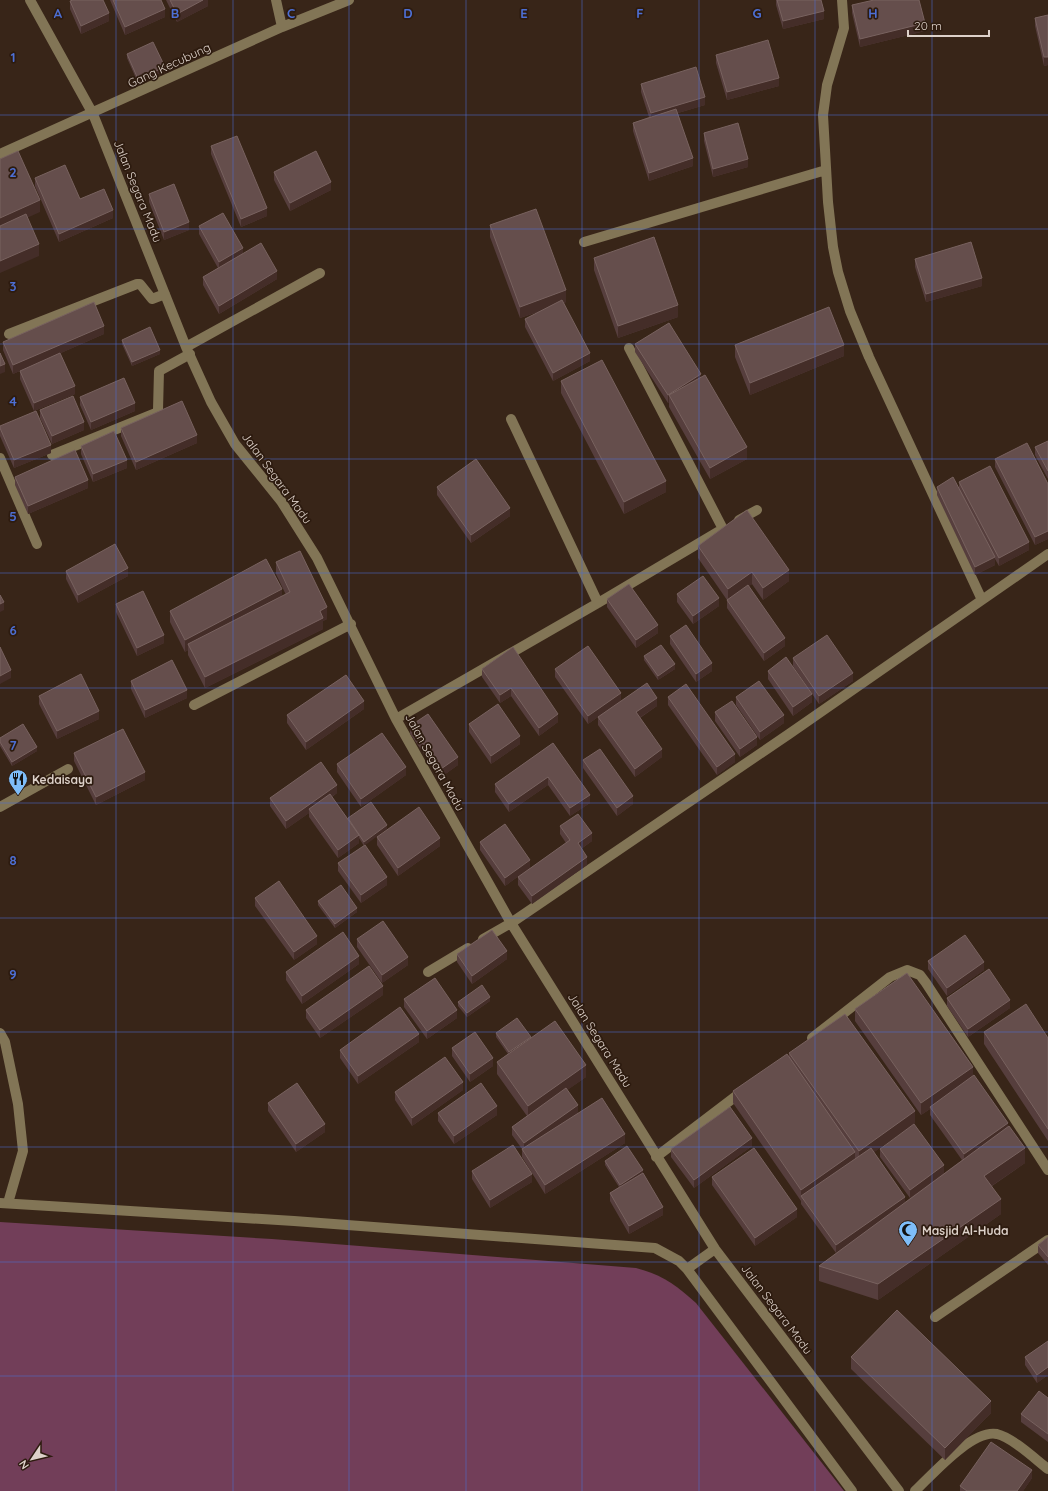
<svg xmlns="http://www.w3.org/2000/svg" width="1048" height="1491" font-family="Quicksand,sans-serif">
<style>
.green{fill:#723e59}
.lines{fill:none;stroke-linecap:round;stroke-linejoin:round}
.minor{stroke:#827556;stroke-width:10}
.wall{fill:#563e3d}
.shaded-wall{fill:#442d28}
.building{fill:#654e4c;stroke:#78625f}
.grid{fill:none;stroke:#4d6fd4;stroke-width:1;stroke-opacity:0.55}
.labels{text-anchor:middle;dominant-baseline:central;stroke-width:3.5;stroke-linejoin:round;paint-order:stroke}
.street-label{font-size:12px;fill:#ddd1c9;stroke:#2d1b0f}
.poi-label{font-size:12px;font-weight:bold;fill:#ddd1c9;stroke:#2d1b0f;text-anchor:start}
.grid-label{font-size:13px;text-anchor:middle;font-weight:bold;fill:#4d6fd4;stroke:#2d1b0f;stroke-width:3.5;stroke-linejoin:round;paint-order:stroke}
</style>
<rect width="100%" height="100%" fill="#382518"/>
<path class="green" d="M0 1222 272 1239 636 1268C663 1275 676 1285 696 1303L844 1491H0Z"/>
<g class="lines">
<path class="minor" d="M30 0 93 114 186 347 211 402 235 444 281 501 317 558 396 719 511 923 715 1249 899 1491
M276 0 282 27
M0 154 282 27 349 0
M584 242 826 170
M9 334 137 284H140L152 299 165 294
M186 347 320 273
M629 348 723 529
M511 419 598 603
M52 455 156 413 158 410 159 371 190 354
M0 458 37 544
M739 520 757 510
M982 600 1048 554
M194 705 351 624
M396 719 598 603 721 530
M0 807 68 769
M483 939 511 923 789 734 982 600 869 357 850 311 838 272 833 247 828 202 823 115 827 85 844 28 842 0
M428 972 468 948
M0 1033 5 1042 18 1104 23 1151 8 1203
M812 1038 890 977 907 970 920 975 926 983 1048 1170
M656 1157 744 1090
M0 1203 294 1221 655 1248 679 1261 687 1269 852 1491
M687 1269 715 1249
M935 1317 1048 1240
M915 1491C932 1475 972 1429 997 1434 1013 1438 1035 1459 1048 1469"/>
</g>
<path class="wall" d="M110 0H161L165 17 125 35Z
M166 0H208V6L177 22Z
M776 0H821L824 19 783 29 776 5Z
M70 1 109 21 81 34 70 9Z
M852 5 925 31 860 47 852 13Z
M1048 15V65L1044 66 1035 26V18Z
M127 54 165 71 138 83 127 58Z
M716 55 779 86 727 100 716 63Z
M641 84 705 105 678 113 693 166 649 181 633 131V123L649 117 641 92Z
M704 133 748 167 713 177 704 141Z
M211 146 267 216 241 227 211 154Z
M274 172 331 190 290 211 274 180Z
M35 178 80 199 113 218 59 242 35 186Z
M149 194 189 230 164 240 149 202Z
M490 225 566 302 564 303 590 361 553 381 525 327V319L541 311 520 318 490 237Z
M199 226 243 254 277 279 219 314 203 285V277L218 268 199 234Z
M594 258 678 317 618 338 594 270Z
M915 259 982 286 926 302 915 267Z
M104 334 13 374 3 350V342Z
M122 340 160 354 132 366 122 344Z
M635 344 701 377 747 459 710 479 669 407V402L668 403 635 352Z
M735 345 844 356 750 395 735 357Z
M20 371 75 394 34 411 20 379Z
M561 381 666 492 624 514 561 393Z
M80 397 135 411 91 430 80 405Z
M40 410 84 430 52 444 40 418Z
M0 426 51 453 14 468 0 436Z
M121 428 197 443 136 470 121 436Z
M1048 441V479L1035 455V447Z
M81 446 127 468 93 482 81 454Z
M995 459 1048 484V539L1035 545 995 467Z
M15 477 88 488 28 514 15 485Z
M959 482 1029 550 999 566 995 559V565L975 575 937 495V487L959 488Z
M437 487 510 516 471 543 437 495Z
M698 546 789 581 763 600 752 584 749 586 785 646 764 661 727 608V600L698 558Z
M276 562 327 619 323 621V629L205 688 188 655V650L185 652 170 622V611L282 597 286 595 276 574Z
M66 571 128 576 78 603 66 579Z
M677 594 719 606 693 624 677 602Z
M607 599 658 633 636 648 607 607Z
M116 604 164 643 137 656 116 612Z
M670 636 712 671 696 682 670 644Z
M513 647 558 722 539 736 511 696 500 703 482 677V669Z
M644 656 675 669 658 680 644 660Z
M793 658 853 681 819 704 793 666Z
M555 669 621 701 657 706 640 718 662 757 635 777 598 725V717L588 724 555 677Z
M768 671 812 702 793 716 768 679Z
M131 681 187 698 145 718 131 689Z
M39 696 99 719 57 739 39 704Z
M668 697 735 762 717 775 668 705Z
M736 697 784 723 760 740 736 705Z
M364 709 306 750 287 723V715Z
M715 712 757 745 740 757 715 721Z
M469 724 520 744 491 764 469 732Z
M410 726 458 765 441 777 410 734Z
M0 738 37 751 12 766 0 746Z
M553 743 590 803 570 816 548 785 509 812 495 792V784Z
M74 753 145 780 96 805 74 761Z
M583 760 633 804 617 816 583 768Z
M337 764 406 775 361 807 337 772Z
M337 793 332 797 348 819 371 802 365 845 387 885 361 903 338 871V863L364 846 359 838V843L338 858 309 817V813L286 829 270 806V798Z
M560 826 592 841 581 849 587 865 532 904 518 885V877L566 843 560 834Z
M377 837 440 846 398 876 377 845Z
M480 842 530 868 505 886 480 850Z
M255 898 317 944 294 960 255 906Z
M318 901 357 912 335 928 318 905Z
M357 939 408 965 382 983 357 947Z
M457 954 507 959 472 984 457 962Z
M928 961 984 970 947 996 928 969Z
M359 964 302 1004 286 980V972Z
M383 995 320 1038 306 1018V1010Z
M947 998 1010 1008 968 1037 947 1006Z
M404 999 457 1018 427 1039 404 1007Z
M490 1001 467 1017 458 1006V1002Z
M855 1009 973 1076 1008 1126 1025 1163 992 1186 1001 1214 878 1300 819 1281V1266L856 1239 836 1253 801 1204V1201L733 1103V1091L789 1057V1053L915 1123 874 1152 905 1202 962 1160 930 1115V1109L921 1115 855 1021Z
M984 1032 1048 1038V1141L984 1044Z
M496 1033 531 1038 586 1077 567 1090 578 1113 566 1121 625 1143 545 1194 522 1157V1149L512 1135V1127L527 1116 497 1074V1062L508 1054 496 1037Z
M419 1042 358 1084 340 1058V1050Z
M452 1048 493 1066 470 1082 452 1056Z
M463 1090 412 1126 395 1100V1092Z
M268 1103 325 1132 296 1152 268 1111Z
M438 1113 497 1115 454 1144 438 1121Z
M752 1146 694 1188 671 1157V1149Z
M880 1149 944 1173 910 1198 880 1157Z
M605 1161 643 1174 663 1215 629 1234 610 1201V1193L619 1187 605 1165Z
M472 1171 532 1182 490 1208 472 1179Z
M712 1177 797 1217 755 1246 712 1185Z
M1048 1237V1265L1038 1253V1245Z
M1048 1341V1382V1375L1037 1383 1025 1365V1357Z
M851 1357 991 1413 945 1460 851 1369Z
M1048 1398V1442L1021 1422V1414Z
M1032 1478 1023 1491H960V1486Z"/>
<path class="shaded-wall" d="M203 0H208V6L177 22V14Z
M165 9V17L125 35V27Z
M824 11V19L783 29V21Z
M109 13V21L81 34V26Z
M925 23V31L860 47V39Z
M1044 57H1048V65L1044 66Z
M165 67V71L138 83V79Z
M779 78V86L727 100V92Z
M705 97V105L651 121V113Z
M693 158V166L649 181V173Z
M748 159V167L713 177V169Z
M331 182V190L290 211V203Z
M40 200V212L0 230V218Z
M267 208V216L241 227V219Z
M113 210V218L59 242V234Z
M189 222V230L164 240V232Z
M39 244V256L0 273V261Z
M243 248V256L219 270V262Z
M277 271V279L219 314V306Z
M982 278V286L926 302V294Z
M566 290V302L520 318V307Z
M678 305V317L618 338V326Z
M104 326V334L13 374V365Z
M844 345V356L750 395V383Z
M160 350V354L132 366V362Z
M590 353V361L553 381V373Z
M5 364V372L0 374V366Z
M701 374V382L669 395V402L668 403V395Z
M75 386V394L34 411V403Z
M135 403V411L91 430V422Z
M84 422V430L52 444V436Z
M197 435V443L136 470V462Z
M51 445V453L14 468V460Z
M747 447V459L710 479V468Z
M127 460V468L93 482V474Z
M88 480V488L28 514V506Z
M666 481V492L624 514V502Z
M510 508V516L471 543V535Z
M1048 531V539L1035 545V537Z
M1029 542V550L999 566V558Z
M995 557V565L975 575V567Z
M128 568V576L78 603V595Z
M789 570V581L763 600V588Z
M752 572V584L728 601V589Z
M282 589V601L188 644V650L185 652V640Z
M719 598V606L693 624V616Z
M4 602V610L0 612V604Z
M327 607V619L323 621V629L205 688V677L320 611Z
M658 625V633L636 648V640Z
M164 635V643L137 656V648Z
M785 638V646L764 661V653Z
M712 663V671L696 682V674Z
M675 664V669L658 680V676Z
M11 670V678L0 684V676Z
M853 673V681L819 704V696Z
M511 688V696L500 703V695Z
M187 690V698L145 718V710Z
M621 693V701L588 724V716Z
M812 694V702L793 716V707Z
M657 698V706L636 720V712Z
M364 701V709L306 750V742Z
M99 711V719L57 739V731Z
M558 714V722L539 736V728Z
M784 715V723L760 740V732Z
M520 736V744L491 764V756Z
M757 737V745L740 757V749Z
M37 747V751L12 766V762Z
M662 749V757L635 777V769Z
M735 754V762L717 775V767Z
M458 757V765L441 777V769Z
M406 767V775L361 807V799Z
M145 772V780L96 805V797Z
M548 777V785L509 812V804Z
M337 785V793L311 811 309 809V813L286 829V821Z
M590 795V803L570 816V808Z
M633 796V804L617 816V808Z
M387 825V829L364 846V842Z
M592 833V841L578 851V843Z
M359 835V843L338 858V850Z
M440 838V846L398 876V868Z
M587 857V865L532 904V896Z
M530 860V868L505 886V878Z
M387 877V885L361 903V895Z
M357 908V912L335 928V924Z
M317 936V944L294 960V952Z
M507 951V959L472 984V976Z
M359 956V964L302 1004V996Z
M408 957V965L382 983V975Z
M984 962V970L947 996V988Z
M383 986V995L320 1038V1030Z
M490 997V1001L467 1017V1013Z
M1010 1000V1008L968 1037V1029Z
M457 1010V1018L427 1039V1031Z
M419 1034V1042L358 1084V1076Z
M531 1037V1041L509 1056V1052Z
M493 1058V1066L470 1082V1074Z
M586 1065V1077L528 1118V1106Z
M973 1067V1079L930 1107V1109L921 1115V1103Z
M463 1082V1090L412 1126V1118Z
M578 1105V1113L524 1151V1143Z
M497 1106V1115L454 1144V1136Z
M915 1111V1123L859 1163V1151Z
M1008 1123V1131L964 1162V1154Z
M325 1124V1132L296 1152V1144Z
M625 1134V1143L545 1194V1185Z
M752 1138V1146L694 1188V1180Z
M1025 1148V1163L984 1191V1176Z
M855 1152V1164L801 1196V1202V1190Z
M944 1165V1173L910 1198V1190Z
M643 1170V1175L620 1189V1185Z
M532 1174V1182L490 1208V1200Z
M905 1197V1205L836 1253V1245Z
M1001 1199V1214L878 1300V1284Z
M663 1207V1215L629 1234V1226Z
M797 1209V1217L755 1246V1238Z
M1048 1367V1375L1037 1383V1375Z
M991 1401V1413L945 1460V1448Z
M1032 1470V1478L1023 1491H1017Z"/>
<path class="building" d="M73 0H103L109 13 81 26 70 1Z
M113 0H161L165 9 125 27Z
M170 0H203L177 14Z
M777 0H821L824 11 783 21Z
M874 0H919L925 23 860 39 852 5Z
M1048 15V57H1044L1035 18Z
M768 40 779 78 727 92 716 55Z
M153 42 165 67 138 79 127 54Z
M696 67 705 97 651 113 641 84Z
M676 109 693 158 649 173 633 123Z
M738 123 748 159 713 169 704 133Z
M237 136 267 208 241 219 211 146Z
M18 151 40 200 0 218V159Z
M316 151 331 182 290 203 274 172Z
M65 165 80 199 104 189 113 210 59 234 35 178Z
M174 184 189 222 164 232 149 194Z
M536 209 566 290 520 307 490 225Z
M223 213 243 248 219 262 199 226Z
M26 214 39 244 0 261V226Z
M654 237 678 305 618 326 594 258Z
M971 242 982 278 926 294 915 259Z
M261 243 277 271 219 306 203 277Z
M562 300 590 353 553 373 525 319Z
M94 302 104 326 13 365 3 342Z
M829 307 844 345 750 383 735 345Z
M669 323 701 374 668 395 635 344Z
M150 327 160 350 132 362 122 340Z
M0 353 5 364 0 366Z
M60 353 75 386 34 403 20 371Z
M602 360 666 481 624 502 561 381Z
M705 375 747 447 710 468 669 395Z
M124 378 135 403 91 422 80 397Z
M73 396 84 422 52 436 40 410Z
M182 401 197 435 136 462 121 428Z
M36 411 51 445 14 460 0 428V426Z
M114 431 127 460 93 474 81 446Z
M1048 441V471L1035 447Z
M1027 443 1048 484V531L1035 537 995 459Z
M75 450 88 480 28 506 15 477Z
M476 459 510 508 471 535 437 487Z
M990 466 1029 542 999 558 959 482Z
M953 477 995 557 975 567 937 487Z
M747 510 789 570 763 588 752 572 728 589 698 546Z
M115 544 128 568 78 595 66 571Z
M300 551 327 607 320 611 323 618 205 677 188 644 290 592 276 562Z
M266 559 282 589 185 640 170 611Z
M703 576 719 598 693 616 677 594Z
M629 584 658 625 636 640 607 599Z
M748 585 785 638 764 653 727 600Z
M143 591 164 635 137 648 116 604Z
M0 595 4 602 0 604Z
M686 625 712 663 696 674 670 636Z
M827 635 853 673 819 696 793 658Z
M661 645 675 664 658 676 644 656Z
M588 646 621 693 588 716 555 669Z
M0 647 11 670 0 676Z
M513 647 558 714 539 728 511 688 500 695 482 669Z
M786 657 812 694 793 707 768 671Z
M172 660 187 690 145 710 131 681Z
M81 674 99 711 57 731 39 696Z
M346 675 364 701 306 742 287 715Z
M759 681 784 715 760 732 736 697Z
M647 683 657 698 636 712 662 749 635 769 598 717Z
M686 684 735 754 717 767 668 697Z
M732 701 757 737 740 749 715 712Z
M498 704 520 736 491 756 469 724Z
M428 714 458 757 441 769 410 726Z
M23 724 37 747 12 762 0 742V738Z
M123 729 145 772 96 797 74 753Z
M382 733 406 767 361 799 337 764Z
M553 743 590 795 570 808 548 777 509 804 495 784Z
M600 749 633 796 617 808 583 760Z
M321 762 337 785 286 821 270 798Z
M330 794 359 835 338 850 309 809Z
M371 802 387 825 364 842 348 818Z
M419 807 440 838 398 868 377 837Z
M578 814 592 833 578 843 587 857 532 896 518 877 570 840 560 826Z
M505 824 530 860 505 878 480 842Z
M365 845 387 877 361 895 338 863Z
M279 881 317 936 294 952 255 898Z
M341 885 357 908 335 924 318 901Z
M383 921 408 957 382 975 357 939Z
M492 930 507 951 472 976 457 954Z
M343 932 359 956 302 996 286 972Z
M965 935 984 962 947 988 928 961Z
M369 966 383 986 320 1030 306 1010Z
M989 969 1010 1000 968 1029 947 998Z
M907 973 973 1067 921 1103 855 1009Z
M435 978 457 1010 427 1031 404 999Z
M482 985 490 997 467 1013 458 1002Z
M1026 1004 1048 1038V1129L984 1032Z
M400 1007 419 1034 358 1076 340 1050Z
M845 1014 915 1111 859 1151 789 1053Z
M517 1018 531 1037 509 1052 496 1033Z
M555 1021 586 1065 528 1106 497 1062Z
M475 1032 493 1058 470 1074 452 1048Z
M787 1054 855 1152 801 1190 733 1091Z
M445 1057 463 1082 412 1118 395 1092Z
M974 1075 1008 1123 964 1154 930 1107Z
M297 1083 325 1124 296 1144 268 1103Z
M481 1083 497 1106 454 1136 438 1113Z
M566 1088 578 1105 524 1143 512 1127Z
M602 1098 625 1134 545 1185 522 1149Z
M730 1107 752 1138 694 1180 671 1149Z
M914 1124 944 1165 910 1190 880 1149Z
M1009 1126 1025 1148 984 1176 1001 1199 878 1284 819 1266Z
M513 1145 532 1174 490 1200 472 1171Z
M627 1146 643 1170 620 1185 605 1161Z
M754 1148 797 1209 755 1238 712 1177Z
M871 1148 905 1197 836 1245 801 1196Z
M643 1173 663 1207 629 1226 610 1193Z
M1048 1237V1257L1038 1245Z
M897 1310 991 1401 945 1448 851 1357Z
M1048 1341V1367L1037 1375 1025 1357Z
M1039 1391 1048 1398V1434L1021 1414Z
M991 1442 1032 1470 1017 1491H967L960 1486Z"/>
<path class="grid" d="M116 0V1491M233 0V1491M349 0V1491M466 0V1491M582 0V1491M699 0V1491M815 0V1491M932 0V1491M0 115H1048M0 229H1048M0 344H1048M0 459H1048M0 573H1048M0 688H1048M0 803H1048M0 918H1048M0 1032H1048M0 1147H1048M0 1262H1048M0 1376H1048"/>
<defs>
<symbol id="restaurant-pin" viewBox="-11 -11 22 30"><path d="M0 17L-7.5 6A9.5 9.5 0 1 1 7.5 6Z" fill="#7ebdf9" stroke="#2d1b0f"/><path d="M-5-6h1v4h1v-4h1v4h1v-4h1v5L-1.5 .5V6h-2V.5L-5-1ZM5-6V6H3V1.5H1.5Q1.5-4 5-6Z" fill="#111"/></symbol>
<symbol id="mosque-pin" viewBox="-11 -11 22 30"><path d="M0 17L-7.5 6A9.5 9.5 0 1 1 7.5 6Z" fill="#7ebdf9" stroke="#2d1b0f"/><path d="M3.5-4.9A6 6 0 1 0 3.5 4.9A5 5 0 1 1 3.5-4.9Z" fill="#111"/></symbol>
</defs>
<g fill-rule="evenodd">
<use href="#restaurant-pin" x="7" y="768" width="22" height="30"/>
<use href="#mosque-pin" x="897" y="1219" width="22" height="30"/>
</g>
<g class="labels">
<g class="street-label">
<text transform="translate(169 65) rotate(-25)">Gang Kecubung</text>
<text transform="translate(138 191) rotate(68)">Jalan Segara Madu</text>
<text transform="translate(277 478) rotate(54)">Jalan Segara Madu</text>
<text transform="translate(435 762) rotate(61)">Jalan Segara Madu</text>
<text transform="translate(600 1040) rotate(58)">Jalan Segara Madu</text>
<text transform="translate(777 1309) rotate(53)">Jalan Segara Madu</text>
</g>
<g class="poi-label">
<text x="32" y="779">Kedaisaya</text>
<text x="922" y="1230">Masjid Al-Huda</text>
</g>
</g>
<g class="grid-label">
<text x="58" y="18">A</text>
<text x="175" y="18">B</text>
<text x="291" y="18">C</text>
<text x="408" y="18">D</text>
<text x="524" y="18">E</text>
<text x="640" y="18">F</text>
<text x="757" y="18">G</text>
<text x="873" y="18">H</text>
<text x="13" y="62">1</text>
<text x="13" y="177">2</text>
<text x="13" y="291">3</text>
<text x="13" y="406">4</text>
<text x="13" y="521">5</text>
<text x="13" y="635">6</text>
<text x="13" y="750">7</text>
<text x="13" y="865">8</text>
<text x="13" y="979">9</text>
</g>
<g transform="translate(32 1459) rotate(235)" stroke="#2d1b0f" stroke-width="3" paint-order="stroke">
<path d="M0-3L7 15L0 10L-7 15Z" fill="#ddd1c9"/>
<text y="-6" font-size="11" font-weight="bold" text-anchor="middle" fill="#ddd1c9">N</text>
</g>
<path d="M908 30v6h81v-6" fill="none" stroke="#ddd1c9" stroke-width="2"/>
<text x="914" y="30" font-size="12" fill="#ddd1c9" stroke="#2d1b0f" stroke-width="3" paint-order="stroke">20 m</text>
</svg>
